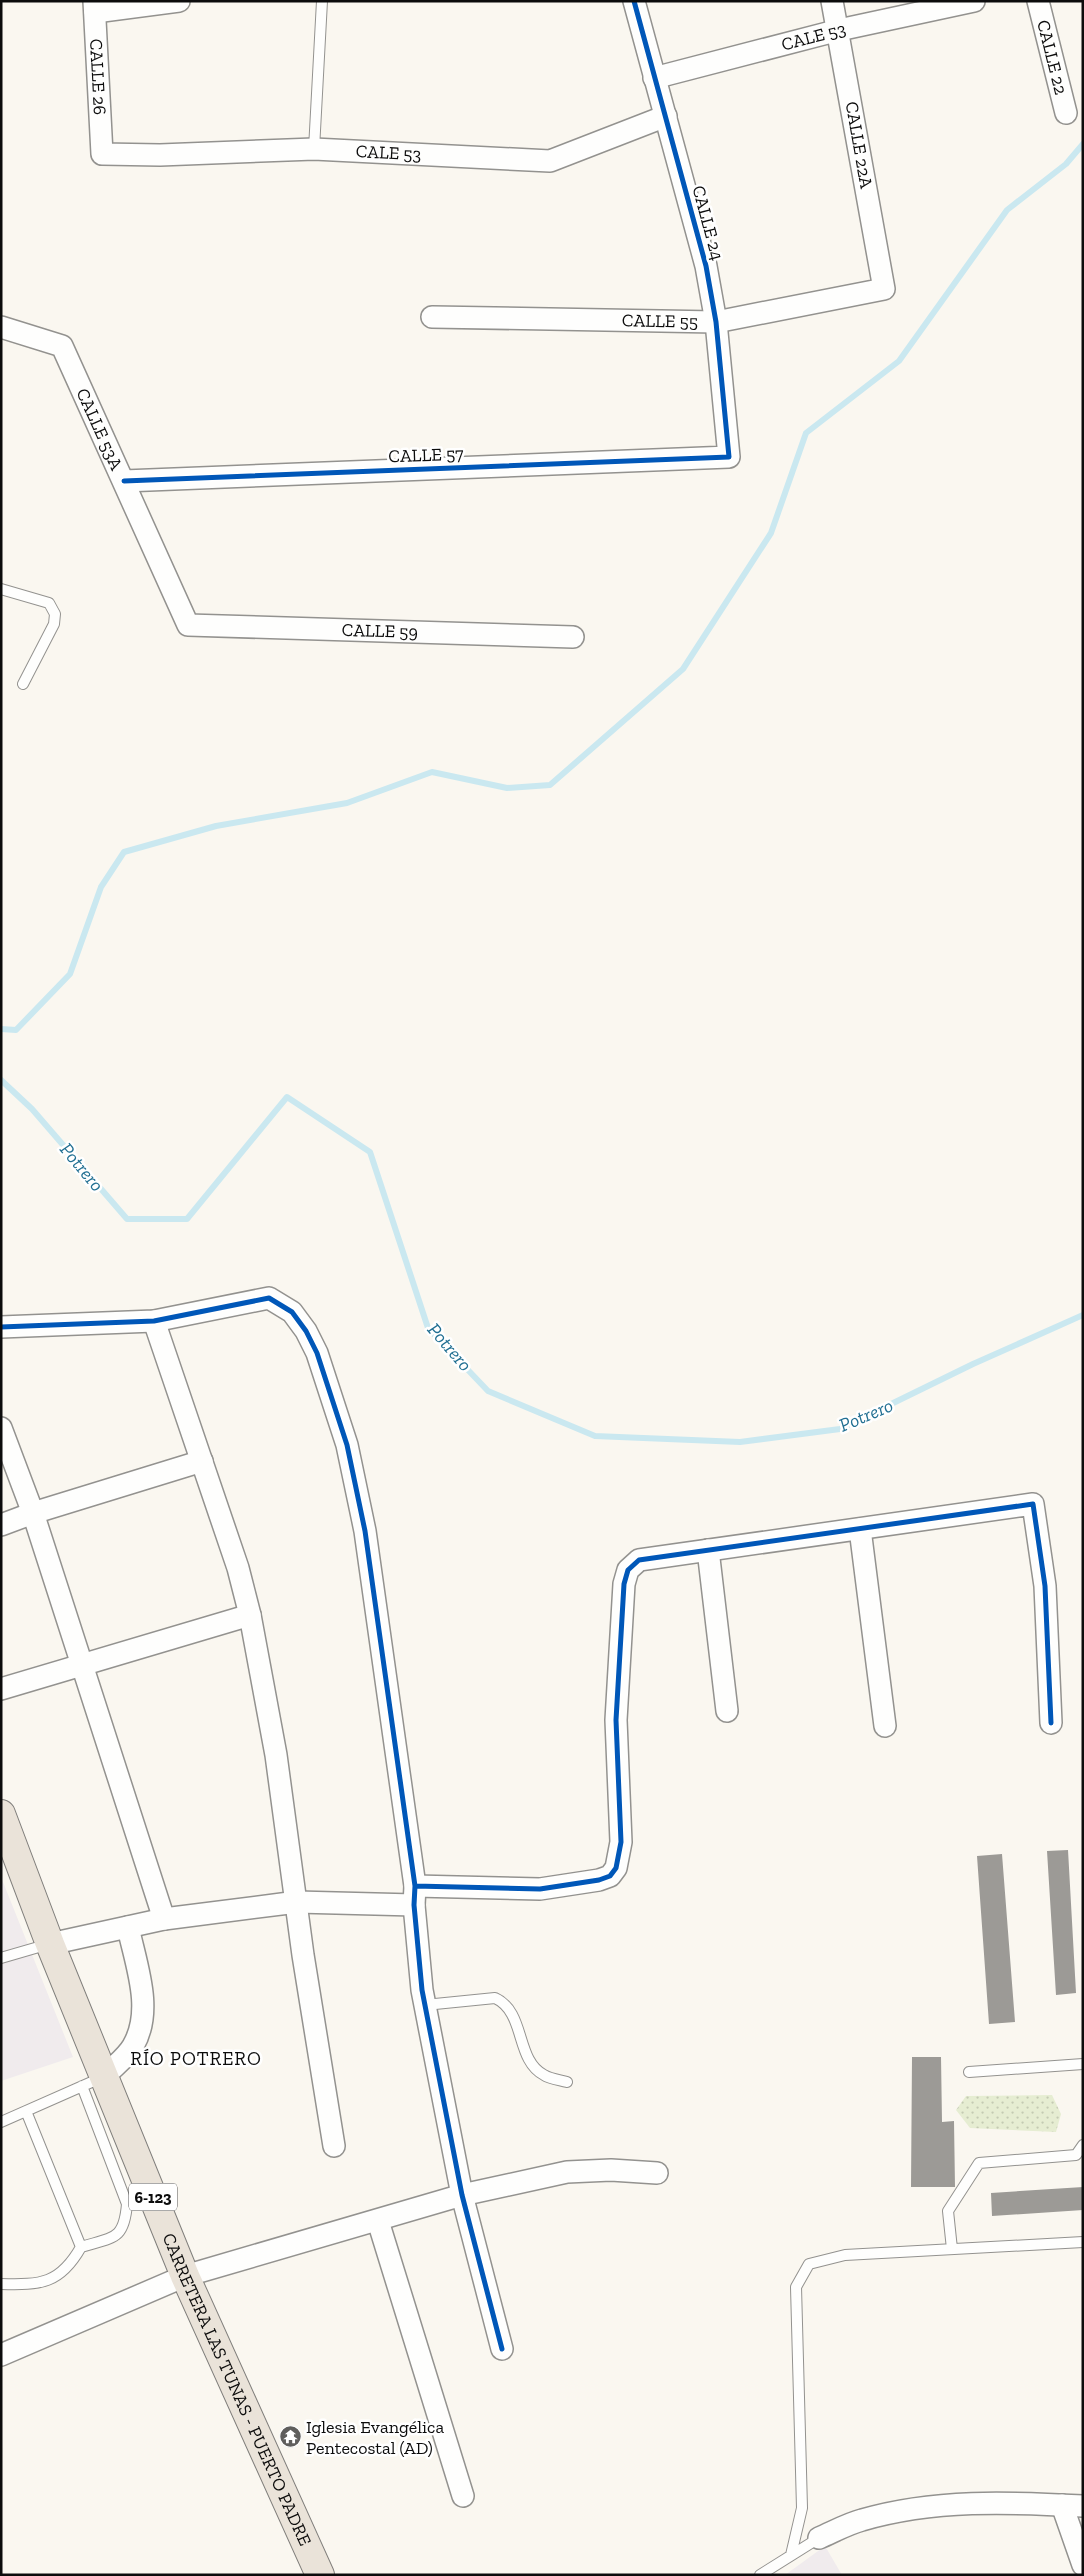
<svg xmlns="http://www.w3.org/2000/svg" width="1084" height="2576" font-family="'Zilla Slab',serif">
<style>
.industrial{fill:#f0ebed}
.grass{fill:url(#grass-dots)}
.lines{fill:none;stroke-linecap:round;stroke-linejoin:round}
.stream{stroke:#cae8f0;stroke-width:6}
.building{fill:#9c9a96}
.lane-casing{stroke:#93928f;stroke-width:12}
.street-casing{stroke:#93928f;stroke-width:24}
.primary-casing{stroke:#807f7c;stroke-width:30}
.lane{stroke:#fefefd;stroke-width:10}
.street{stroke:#fefefd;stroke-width:21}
.primary{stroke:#eae3d9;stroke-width:28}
.cycleway-casing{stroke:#fff;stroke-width:8}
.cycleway{stroke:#0057b8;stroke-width:5}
.labels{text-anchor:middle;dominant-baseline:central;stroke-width:5;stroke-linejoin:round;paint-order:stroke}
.shield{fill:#fff;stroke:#555;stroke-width:1}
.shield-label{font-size:16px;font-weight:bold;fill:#0c0c0c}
.street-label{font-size:18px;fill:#0c0c0c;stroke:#fff}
.poi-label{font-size:18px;fill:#0c0c0c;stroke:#fff;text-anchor:start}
.water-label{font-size:19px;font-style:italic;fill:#216f92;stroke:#fff}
.neighbourhood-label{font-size:19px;letter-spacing:1px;fill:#0c0c0c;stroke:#fff}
</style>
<defs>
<pattern id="grass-dots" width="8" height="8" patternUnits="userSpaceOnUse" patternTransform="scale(1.25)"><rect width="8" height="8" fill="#e6edd2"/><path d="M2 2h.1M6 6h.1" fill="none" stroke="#c4cab3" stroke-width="1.8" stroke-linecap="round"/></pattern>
</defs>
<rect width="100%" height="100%" fill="#faf7f0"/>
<path class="industrial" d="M1 1877 73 2057 1 2081Z
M825 2546 842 2575H785Z"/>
<path class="grass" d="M1052 2095 1061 2114 1056 2132 970 2128 956 2110 966 2096Z"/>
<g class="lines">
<path class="stream" d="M1 1029 16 1030 70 974 101 887 124 852 216 826 347 803 432 772 507 788 550 785 683 669 771 533 806 433 899 361 1007 210 1066 164 1083 144
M1 1080 32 1109 127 1219H187L287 1097 370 1152 428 1328 488 1391 595 1436 740 1442 840 1429 973 1364 1083 1315"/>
</g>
<path class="building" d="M1068 1850 1076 1993 1056 1995 1047 1851Z
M1002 1854 1015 2022 989 2024 977 1856Z
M912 2057H941L942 2122 954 2121 955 2187H911Z
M1083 2187V2210L992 2216 991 2193Z"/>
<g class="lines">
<defs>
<path id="lane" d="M314 149 322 1
M1 589 49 603 55 614 54 624 23 684
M1 1958 49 1944
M425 2005 495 1998C526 2012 515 2060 544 2075 550 2079 560 2080 567 2082
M969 2072 1083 2064
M1 2122 103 2077
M81 2247C114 2237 124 2240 127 2204L82 2086
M952 2249 948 2211 979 2163 1076 2155 1083 2145
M1 2284C41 2285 60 2284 81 2247L26 2111
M791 2555 802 2508 796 2287 809 2264 845 2255 1083 2242
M760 2575 819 2538"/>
<g id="street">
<path id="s1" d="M94 1 102 154 160 155 314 149 550 161 666 116"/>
<path id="s2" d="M1038 1 1066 113"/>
<path d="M95 12 179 1"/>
<path id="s3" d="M654 78 839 30 974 1"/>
<path id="s4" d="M432 317 716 322 884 289 832 1"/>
<path id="s5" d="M1 327 62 346 188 625 573 637"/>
<path d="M124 481 729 457 716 322 706 266 634 1"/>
<path d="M154 1321 238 1568 250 1615 276 1755 303 1955 334 2146"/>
<path d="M1 1327 154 1321 269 1298 292 1312 306 1331 317 1353 347 1445 365 1531 415 1886 414 1905 422 1990 462 2195 502 2349"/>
<path d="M1 1428 33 1513 164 1919"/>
<path d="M1 1525 33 1513 202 1461"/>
<path d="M860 1529 885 1726"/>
<path d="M708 1550 727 1711"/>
<path d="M1 1689 250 1615"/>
<path d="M415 1886 540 1889 599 1880 610 1876 616 1868 621 1842 616 1720 624 1584 628 1570 639 1560 1033 1504 1045 1586 1051 1723"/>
<path d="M50 1944 164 1919 297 1902 414 1905"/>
<path d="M104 2077C113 2067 127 2057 133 2046 154 2010 136 1965 128 1927"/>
<path d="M378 2221 463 2496"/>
<path d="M1 2355 185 2276 462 2195 567 2172 611 2170 657 2173"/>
<path d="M1062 2505 1083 2565"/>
<path d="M819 2538C833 2532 847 2524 862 2520 934 2499 1009 2502 1083 2506"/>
</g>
<g id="primary">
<path id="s6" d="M1 1814 50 1944 185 2276 320 2575"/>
</g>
</defs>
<use href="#lane" class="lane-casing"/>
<use href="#street" class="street-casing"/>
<use href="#primary" class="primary-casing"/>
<use href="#lane" class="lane"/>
<use href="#street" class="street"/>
<use href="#primary" class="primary"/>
<defs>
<path id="cycleway" d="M124 481 729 457 716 322 706 266 634 1
M1 1327 154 1321 269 1298 292 1312 306 1331 317 1353 347 1445 365 1531 415 1886 414 1905 422 1990 462 2195 502 2349
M415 1886 540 1889 599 1880 610 1876 616 1868 621 1842 616 1720 624 1584 628 1570 639 1560 1033 1504 1045 1586 1051 1723"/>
</defs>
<use href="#cycleway" class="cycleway-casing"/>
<use href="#cycleway" class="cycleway"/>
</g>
<defs>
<symbol id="temple-disc" viewBox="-11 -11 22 22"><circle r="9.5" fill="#5f5e5c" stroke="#fff"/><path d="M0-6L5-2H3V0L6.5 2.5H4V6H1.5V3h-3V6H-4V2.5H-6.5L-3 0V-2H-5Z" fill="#fff"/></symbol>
</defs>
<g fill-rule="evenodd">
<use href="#temple-disc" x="278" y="2424" width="25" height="25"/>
</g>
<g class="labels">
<rect class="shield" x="129" y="2183.5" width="48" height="27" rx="4"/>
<g class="shield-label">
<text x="153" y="2197">6-123</text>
</g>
<g class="street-label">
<text stroke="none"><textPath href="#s3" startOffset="165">CALE 53</textPath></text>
<text stroke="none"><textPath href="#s2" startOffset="58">CALLE 22</textPath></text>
<text stroke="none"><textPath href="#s1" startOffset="76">CALLE 26</textPath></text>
<text transform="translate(859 145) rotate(80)">CALLE 22A</text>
<text stroke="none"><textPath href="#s1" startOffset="440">CALE 53</textPath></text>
<text transform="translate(708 223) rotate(75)">CALLE 24</text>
<text stroke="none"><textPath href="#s4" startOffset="228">CALLE 55</textPath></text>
<text stroke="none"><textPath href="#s5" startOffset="155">CALLE 53A</textPath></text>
<text transform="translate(426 455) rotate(-2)">CALLE 57</text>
<text stroke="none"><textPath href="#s5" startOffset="562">CALLE 59</textPath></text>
<text stroke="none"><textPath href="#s6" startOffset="622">CARRETERA LAS TUNAS - PUERTO PADRE</textPath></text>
</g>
<g class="poi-label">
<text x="306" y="2427">Iglesia Evangélica<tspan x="306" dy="21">Pentecostal (AD)</tspan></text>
</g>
<g class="water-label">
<text transform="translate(82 1167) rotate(50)">Potrero</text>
<text transform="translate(450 1347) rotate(49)">Potrero</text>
<text transform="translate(866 1415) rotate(-23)">Potrero</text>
</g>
<g class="neighbourhood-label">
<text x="196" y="2058">RÍO POTRERO</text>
</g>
</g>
<rect width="1084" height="2576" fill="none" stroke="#0c0c0c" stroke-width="5"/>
</svg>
